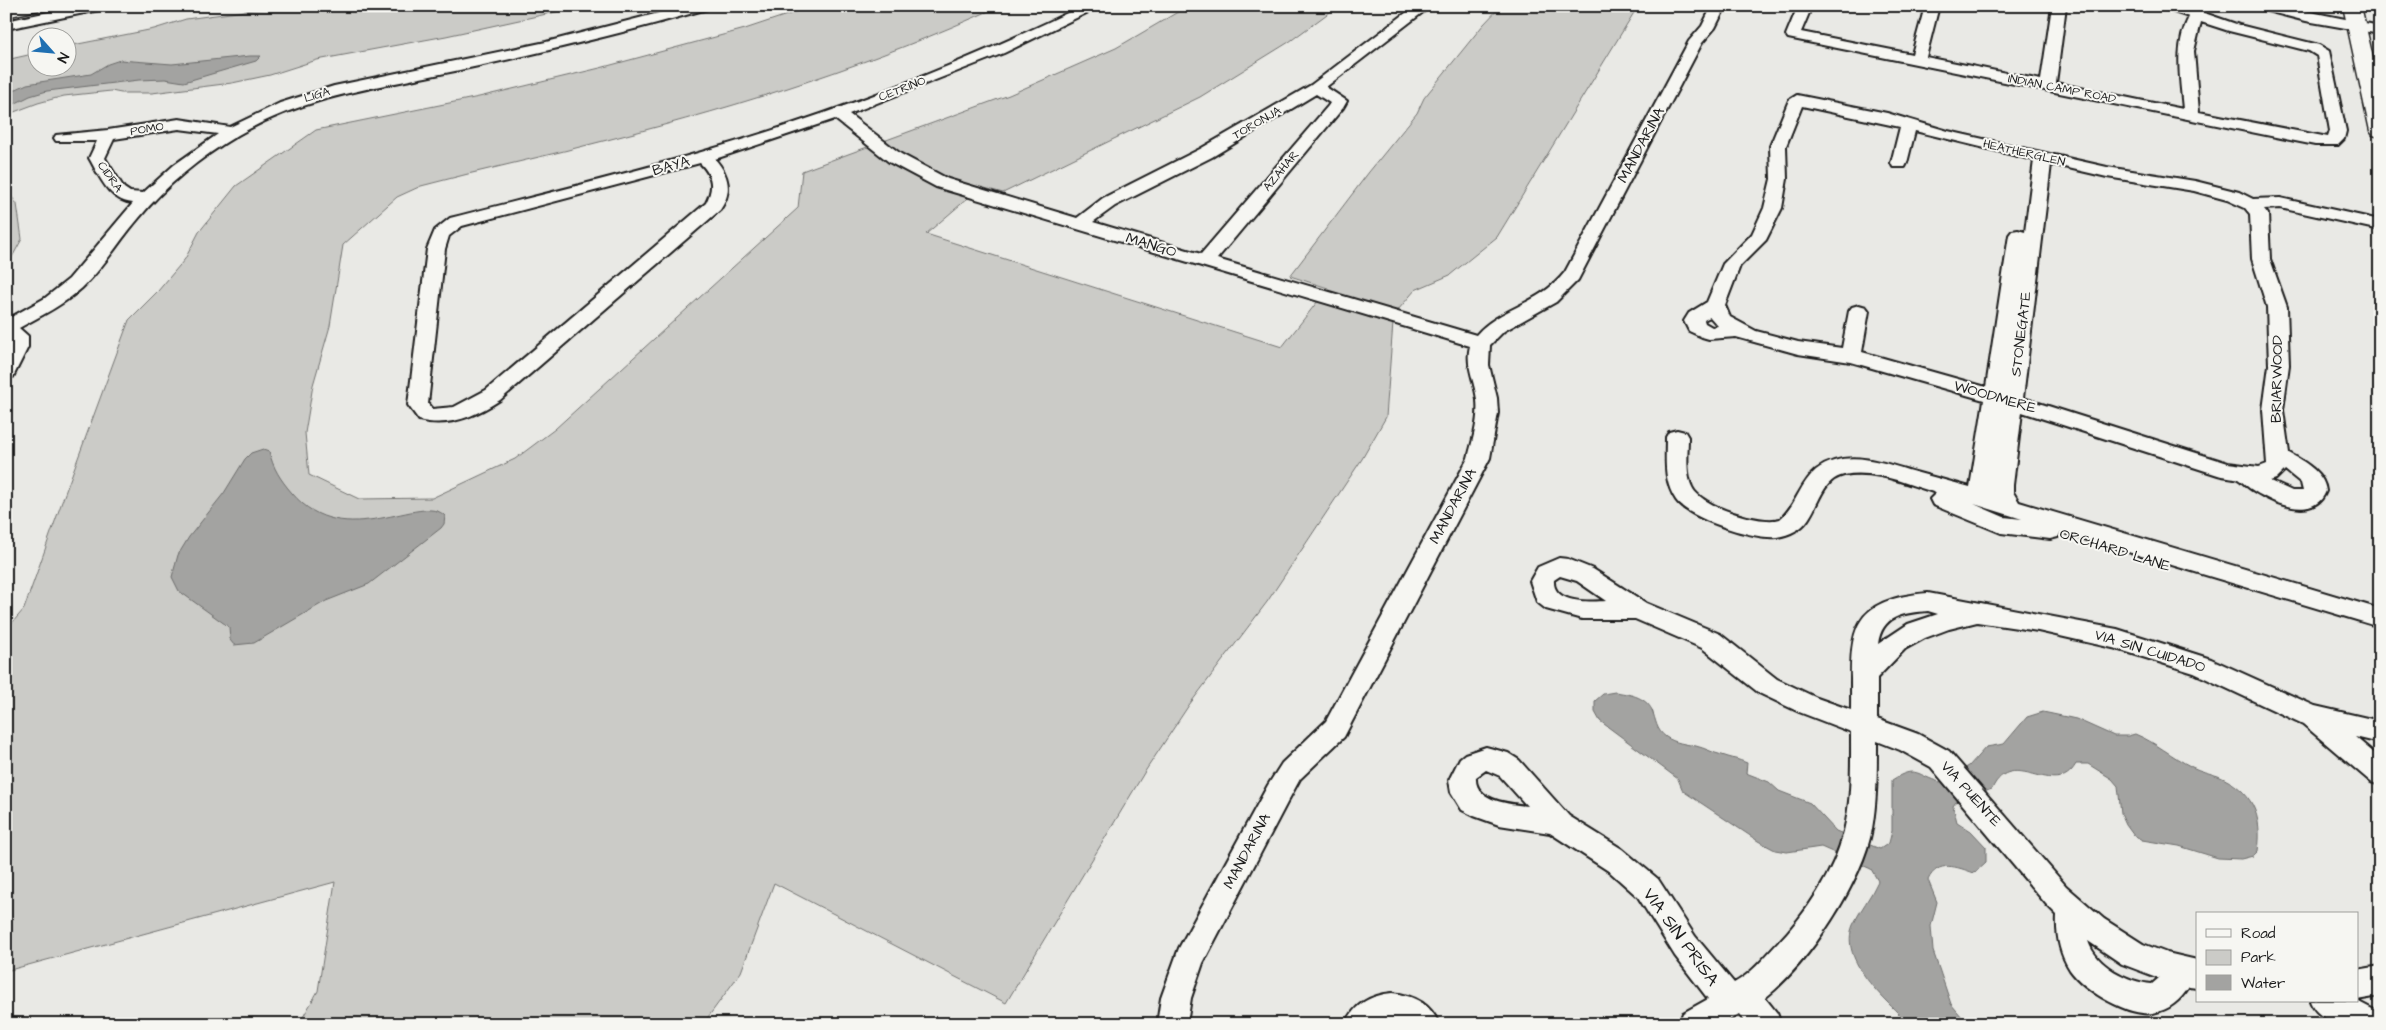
<svg xmlns="http://www.w3.org/2000/svg" width="2386" height="1030" font-family="'Architects Daughter',sans-serif">
<style>
.green{fill:#cbcbc7;stroke:#747472}
.water{fill:#a3a3a1;stroke:#6d6d6c}
.lines{fill:none;stroke-linecap:round;stroke-linejoin:round}
.minor-casing{stroke:#1c1c1c;stroke-width:4}
.major-casing{stroke:#1c1c1c;stroke-width:3}
.minor{fill:#f6f6f2;fill-rule:evenodd}
.major{fill:#f6f6f2;fill-rule:evenodd}
.labels{text-anchor:middle;dominant-baseline:central;stroke-width:4;stroke-linejoin:round;paint-order:stroke}
.far-street-label{font-size:12px;fill:#1c1c1c;stroke:#f6f6f2}
.street-label{font-size:15px;fill:#1c1c1c;stroke:#f6f6f2}
.near-street-label{font-size:18px;fill:#1c1c1c;stroke:#f6f6f2}
</style>
<rect width="100%" height="100%" fill="#e9e9e5"/>
<filter id="ink" filterUnits="userSpaceOnUse"><feTurbulence type="fractalNoise" baseFrequency=".02" numOctaves="2"/><feDisplacementMap in="SourceGraphic" scale="10" xChannelSelector="R" yChannelSelector="G"/><feConvolveMatrix kernelMatrix="1 2 1 2 8 2 1 2 1" color-interpolation-filters="sRGB"/></filter>
<g filter="url(#ink)">
<path class="green" d="M282 6H583L446 36 317 60 270 75 232 83 152 93H121L111 91 64 96 38 103 6 115V60L37 53 38 68H68V46L154 29 186 19Z
M814 6H1000C875 63 744 105 611 139 548 156 484 169 421 186L397 197 343 245 330 326 313 385 305 433 309 475 359 499 432 498 515 459 555 429 798 208 802 171 1009 95 1116 48 1188 6H1338L1289 42 1200 97 1003 193 981 187 926 234 1282 347 1328 288 1290 276 1369 172 1417 113 1424 98 1483 25 1501 6H1638L1497 237 1450 275 1415 290 1398 310 1393 323 1386 417 1362 459 1267 602 1189 705 1144 773 1006 1003 774 883 741 972 703 1024H299L318 991 335 882 6 971V630L24 609 64 496 129 320 158 291 185 259 199 232 236 186 316 130 479 97 600 68 745 29Z
M6 189 17 204 22 239 6 268Z"/>
<path class="water" d="M250 56H261L256 61 184 82 165 79 139 80 47 91 30 96 6 108V94L27 84 91 74 108 64 120 60 172 64Z
M263 449 269 451C273 468 280 479 292 493 344 555 423 491 445 516L444 524 441 528 369 584 326 601 254 643 234 645 230 640 229 627 179 591 172 577 178 555 189 537 224 493 245 459 251 453Z
M1615 692C1628 694 1645 696 1652 710 1656 720 1656 730 1666 737 1675 743 1685 744 1696 746 1705 748 1713 753 1722 755 1730 758 1738 759 1747 763L1746 773 1769 782 1779 791 1810 803 1836 831 1880 849 1889 843 1892 831V780C1917 764 1917 776 1940 782L1969 766 1986 747 2004 744 2027 717 2043 712 2076 719 2114 736H2128L2135 734C2155 742 2172 757 2192 767 2200 771 2209 773 2218 776 2252 790 2263 815 2258 851L2253 856 2241 859 2218 858 2179 846 2142 840 2134 835 2126 824 2121 813 2118 786 2112 779 2088 764H2076C2055 802 2012 745 1992 789L1956 802 1953 806 1957 822 1971 831 1986 847V862L1974 873C1957 867 1938 859 1928 880L1937 902 1931 926 1933 951 1951 1004 1968 1024H1909C1887 1001 1838 961 1853 925 1860 910 1871 897 1878 881L1871 869 1821 847 1787 852 1775 850 1758 841 1683 791 1678 779 1600 721 1595 712V701L1603 694Z"/>
<g class="lines">
<defs>
<path id="minor" d="M77 6H106L99 10 6 29V21Z
M686 6H709L707 9C624 33 540 53 455 71 380 87 305 96 238 135 201 157 166 185 139 218 119 241 104 267 82 288 63 305 41 316 19 328L28 336V347L13 377 6 378 8 339 6 337V320L45 298 69 279 133 203C109 201 100 177 89 158L97 141H56L54 138 56 135 108 130 179 119 230 127 280 103 334 86 546 42ZM179 129 218 134 174 165 143 193 130 192 124 188 105 158 114 139Z
M1082 6H1101L1004 53 849 114 901 154 948 179 1077 218 1103 198 1200 149 1311 85 1415 6H1431L1326 87 1347 101 1343 108 1217 259 1476 335C1500 307 1538 306 1565 272L1689 41 1702 26 1712 6H1726L1715 28 1702 43 1578 280 1556 302 1504 331 1490 345 1489 365 1497 398 1498 413 1490 458 1344 737 1300 779 1288 801 1203 963 1191 998 1187 1024H1157L1161 998 1179 948 1268 785 1282 763 1326 721 1468 458C1473 439 1479 420 1477 400 1475 381 1465 365 1470 346L936 187 889 162 835 119 715 159C729 175 733 191 720 210L500 400C476 416 448 428 419 420L408 405 427 249 435 230 450 218C532 197 616 177 698 153 830 115 959 66 1082 6ZM1316 94 1330 103 1328 106 1201 254 1093 222 1115 206 1212 157ZM700 163C713 176 714 187 706 203L486 390 454 407 432 409 428 404 445 249 449 236 462 226Z
M1798 6H1812L1801 32 1912 54 1925 6H1939L1926 57 2041 80 2052 6H2066L2056 83 2183 109C2180 77 2174 46 2189 17L2165 9 2163 6H2184L2239 25 2319 45 2329 51 2346 131 2344 139 2338 145H2315L1788 38 1786 35ZM2201 22 2229 31 2309 51 2317 56 2330 131 2328 137 2199 112 2194 51Z
M2257 6H2281L2380 26V34L2306 21 2259 9Z
M1797 95 1887 113 1948 131 2107 167 2195 181 2239 192 2253 199 2280 198 2380 220V230L2280 208 2264 209 2268 214 2270 259 2287 307 2289 365 2283 410 2289 453C2303 461 2324 472 2326 491 2314 522 2273 503 2254 491 2248 488 2243 482 2238 479 2233 477 2224 477 2218 475L2022 412 2013 485V492L2019 502 2380 609V627L2061 532 2058 537 2050 539 2001 533 1933 505 1930 499 1936 493C1906 484 1875 469 1844 475 1816 481 1819 520 1795 531 1790 534 1783 536 1777 537 1755 540 1689 519 1676 500 1663 481 1666 459 1666 437L1669 432 1677 430 1685 432 1688 437C1688 453 1685 472 1692 487 1701 507 1761 525 1780 519 1796 506 1800 483 1816 470 1846 447 1884 463 1915 472 1933 477 1952 482 1970 487L1984 400 1851 362 1798 354 1736 337 1709 339 1702 337 1689 331 1684 321 1689 313 1707 302 1723 264 1752 234 1764 208 1771 179 1770 146 1789 100ZM1802 106 1900 127 1891 163 1893 167H1905L1907 163 1915 131 2034 160 2025 232 2018 230 2012 231 2009 235 1986 387 1862 352 1869 311 1866 307 1859 305 1852 307 1849 311 1842 348 1798 342 1756 331 1730 317 1725 305 1740 266 1766 240 1782 208 1787 179 1786 146ZM2051 164 2107 177 2194 191 2227 200 2245 208 2250 214 2252 259 2267 307 2269 365 2263 410 2267 464 2259 467 2228 463 2023 398ZM1710 317 1718 326 1712 327 1705 323 1704 320ZM2285 470 2301 483 2303 491H2292L2270 481 2276 479ZM1974 504 2022 519 2004 517Z
M1559 558 1568 559 1593 569 1646 603 1720 634 1777 679 1817 698 1851 710C1852 640 1841 600 1928 593L2117 629 2211 659 2315 706 2380 721V743L2355 737 2380 758V785L2371 782 2303 724 2194 673 2117 649 2038 631 1977 622 1949 629 1925 638 1905 649 1877 678V719L1918 734 1949 751 2066 886 2104 919 2143 944 2167 953 2197 960V988L2189 987C2180 1000 2170 1010 2153 1013 2128 1017 2084 990 2070 970 2059 953 2056 934 2057 915L2046 904 1931 767 1900 750 1877 741C1877 771 1877 800 1872 829 1862 883 1808 964 1765 998L1777 1013 1781 1024H1746L1739 1014 1723 1024H1679L1683 1013 1708 999 1675 956 1638 897 1610 872 1550 833 1499 825 1474 816 1462 810 1451 792 1449 780 1460 758 1465 754 1486 747 1508 753 1519 760 1569 816 1622 849 1658 879 1695 936 1734 983C1751 974 1763 959 1776 945 1806 914 1834 873 1844 831 1852 799 1851 764 1851 732L1799 712 1759 693 1702 648 1635 619H1582L1546 609 1537 602 1530 581 1538 567ZM1560 576 1577 581 1606 601C1591 602 1552 604 1554 580ZM1928 611 1938 614 1908 624 1878 644C1882 615 1903 613 1928 611ZM1486 770 1500 776 1527 806C1510 804 1474 801 1476 777ZM2088 941 2122 964 2159 978 2152 984C2128 982 2096 966 2088 941Z
M2380 966V996L2357 1000V970Z
M1392 993C1413 995 1431 1004 1439 1024H1346C1354 1004 1371 995 1392 993Z
M2310 1001H2357L2380 1013V1024C2355 1024 2321 1028 2310 1001Z"/>
<path id="major" d="M40 6 38 10 6 17V7Z
M2343 6H2361L2380 88V137L2373 135 2370 131Z"/>
</defs>
<use href="#minor" class="minor-casing"/>
<use href="#major" class="major-casing"/>
<use href="#minor" class="minor"/>
<use href="#major" class="major"/>
</g>
</g>
<g class="labels">
<g class="far-street-label">
<text transform="translate(902 89) rotate(-21)">CETRINO</text>
<text transform="translate(2062 89) rotate(11)">INDIAN CAMP ROAD</text>
<text transform="translate(317 95) rotate(-17)">LIGA</text>
<text transform="translate(1257 123) rotate(-30)">TORONJA</text>
<text transform="translate(147 129) rotate(-10)">POMO</text>
<text transform="translate(2024 153) rotate(13)">HEATHERGLEN</text>
<text transform="translate(1281 171) rotate(-50)">AZAHAR</text>
<text transform="translate(110 177) rotate(55)">CIDRA</text>
</g>
<g class="street-label">
<text transform="translate(1641 145) rotate(-62)">MANDARINA</text>
<text transform="translate(671 166) rotate(-16)">BAYA</text>
<text transform="translate(1151 245) rotate(17)">MANGO</text>
<text transform="translate(2021 334) rotate(-83)">STONEGATE</text>
<text transform="translate(2277 379) rotate(-89)">BRIARWOOD</text>
<text transform="translate(1995 397) rotate(16)">WOODMERE</text>
<text transform="translate(1453 506) rotate(-62)">MANDARINA</text>
<text transform="translate(2115 550) rotate(17)">ORCHARD LANE</text>
<text transform="translate(2150 651) rotate(17)">VIA SIN CUIDADO</text>
<text transform="translate(1971 794) rotate(48)">VIA PUENTE</text>
<text transform="translate(1247 851) rotate(-62)">MANDARINA</text>
</g>
<g class="near-street-label">
<text transform="translate(1681 937) rotate(54)">VIA SIN PRISA</text>
</g>
</g>
<rect width="2386" height="1030" fill="none" stroke="#f6f6f2" stroke-width="25"/>
<rect x="12" y="12" width="2361" height="1005" fill="none" stroke="#1c1c1c" stroke-width="2" filter="url(#ink)"/>
<rect x="2196" y="912" width="162" height="90" fill="#f6f6f2" stroke="#9f9f9c"/>
<rect x="2206" y="929" width="25" height="8" fill="#f6f6f2" stroke="#9f9f9c"/>
<text x="2241" y="938" font-size="15" fill="#1c1c1c">Road</text>
<rect x="2206" y="950" width="25" height="15" fill="#cbcbc7" stroke="#9f9f9c"/>
<text x="2241" y="962" font-size="15" fill="#1c1c1c">Park</text>
<rect x="2206" y="975" width="25" height="15" fill="#a3a3a1" stroke="#9f9f9c"/>
<text x="2241" y="988" font-size="15" fill="#1c1c1c">Water</text>
<g transform="translate(52 52) rotate(117)"><circle r="24" fill="#f6f6f2" stroke="#9f9f9c"/>
<path d="M0-4L9 19L0 12L-9 19Z" fill="#1f6fb2"/>
<text y="-8" font-size="14" font-weight="bold" text-anchor="middle" fill="#1c1c1c">N</text>
</g>
</svg>
